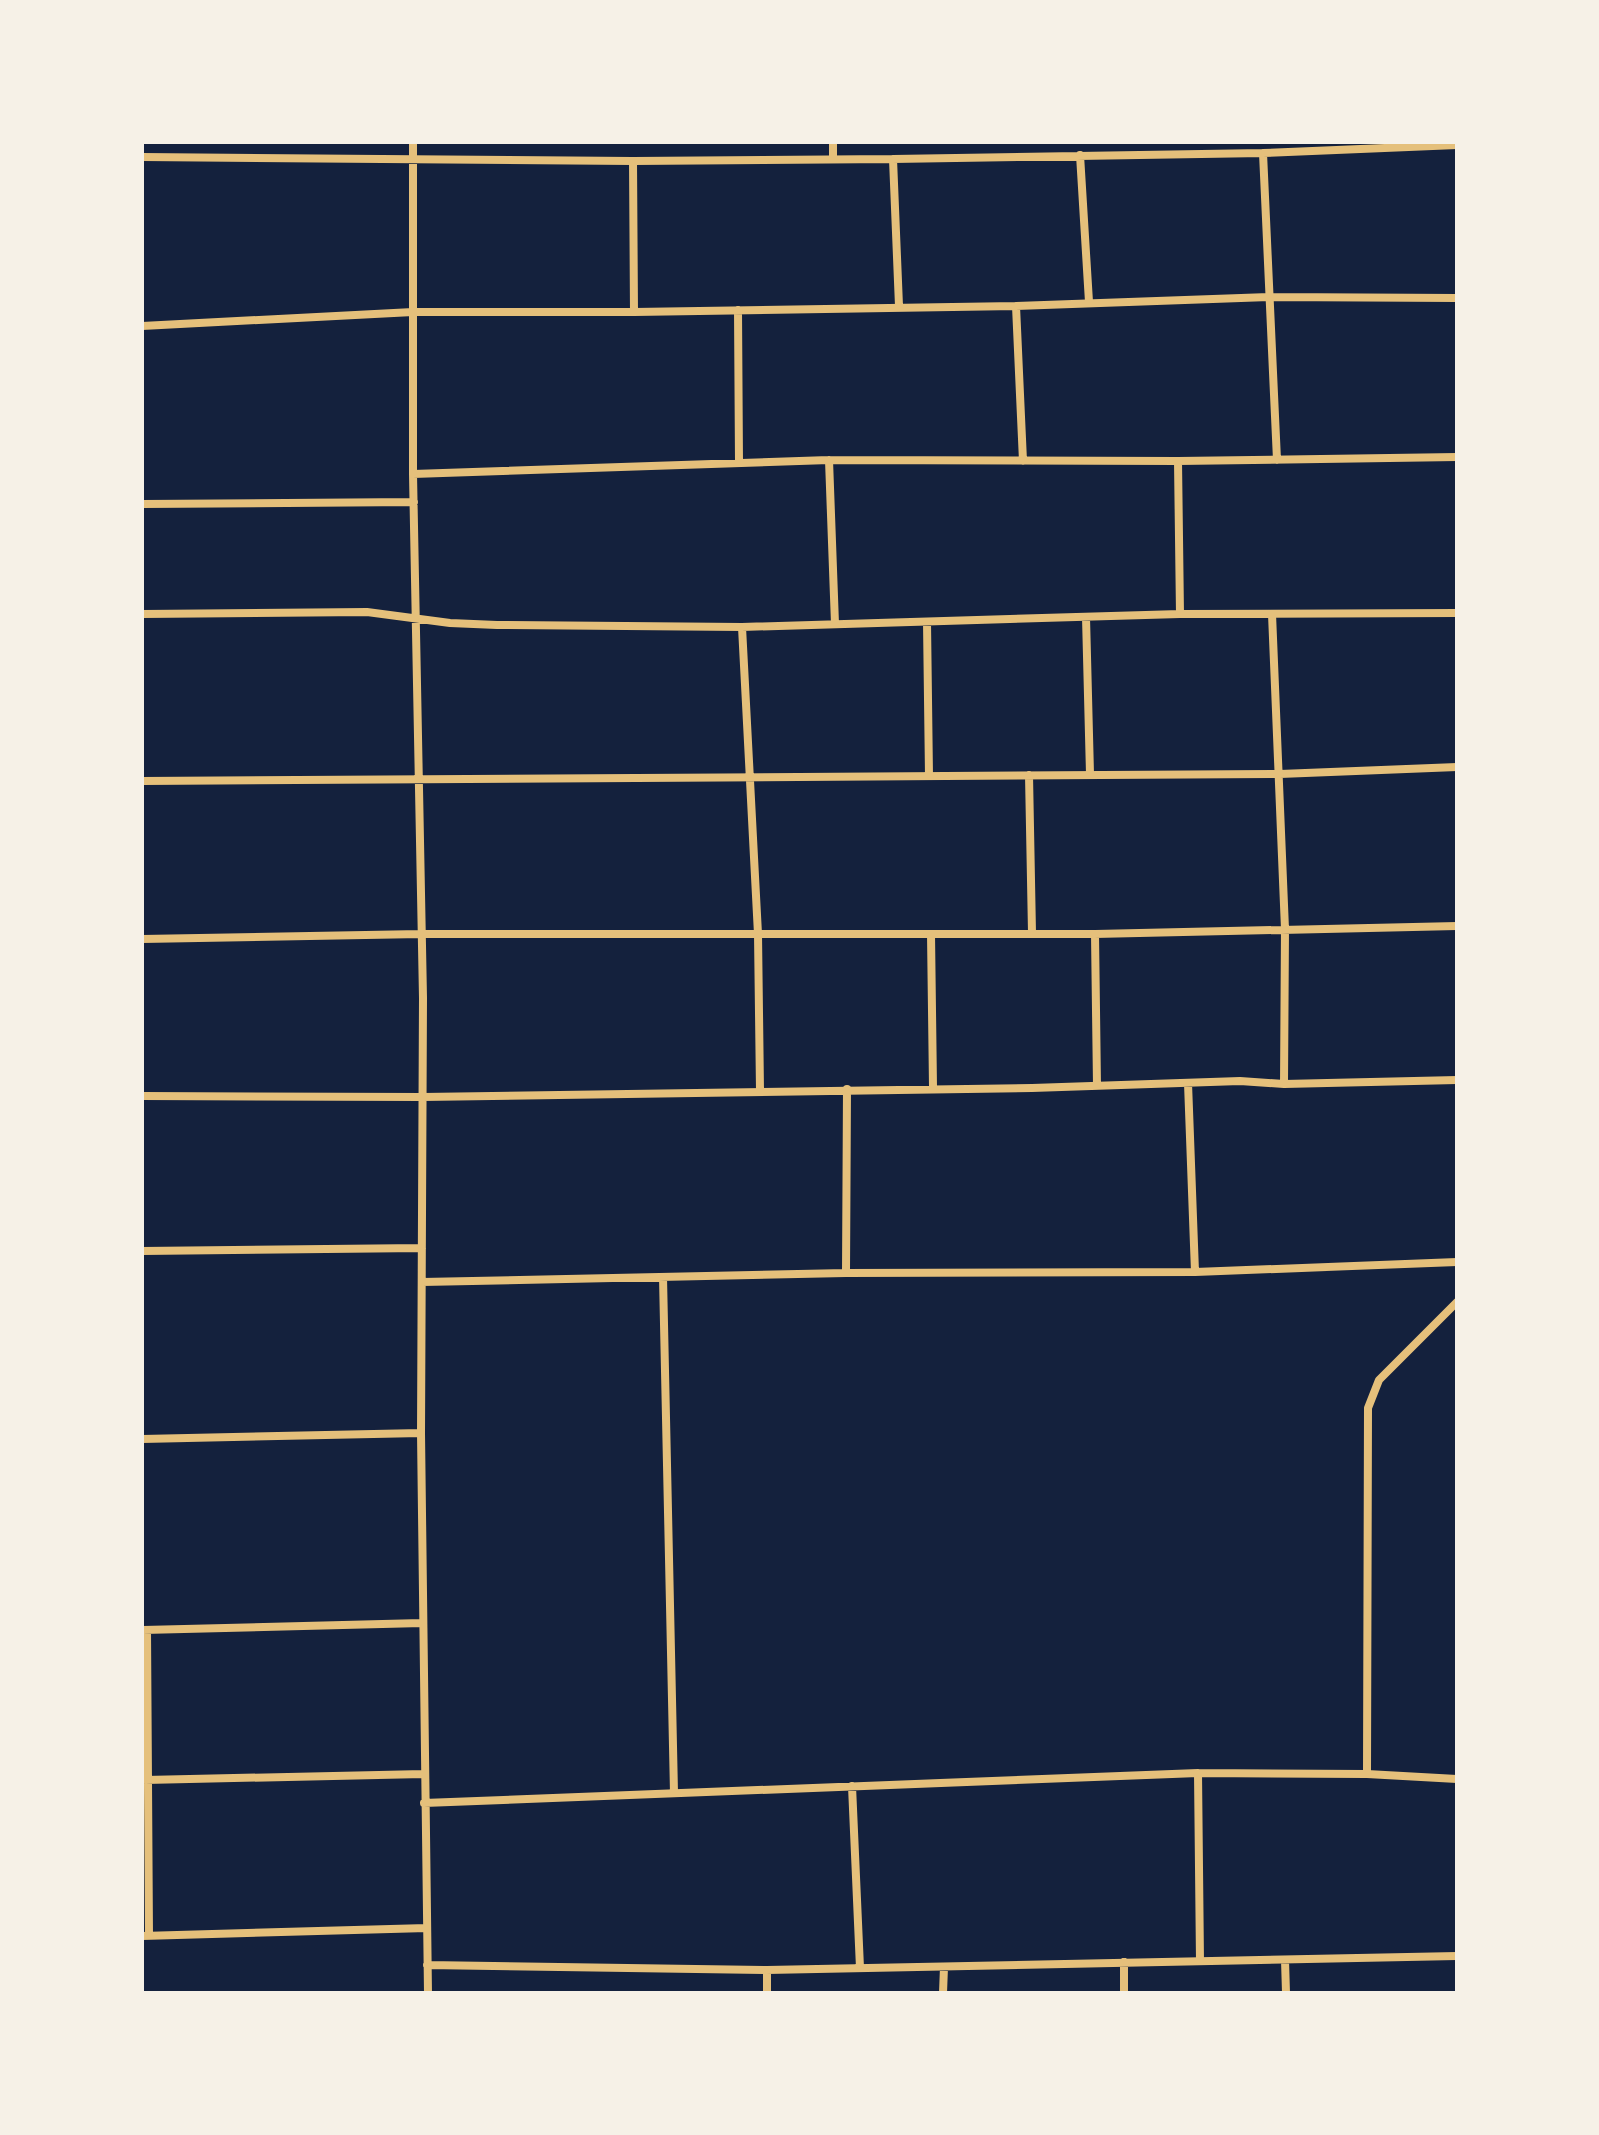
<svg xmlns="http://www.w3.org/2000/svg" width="1599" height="2135" font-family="Mulish,sans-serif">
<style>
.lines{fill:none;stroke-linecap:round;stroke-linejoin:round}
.minor{stroke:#e5c07b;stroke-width:8}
</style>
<rect width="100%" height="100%" fill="#14213d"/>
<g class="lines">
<path class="minor" d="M413 142V474L423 998 421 1433 428 1993
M1263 153 1277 460
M1080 155 1089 302
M142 157 633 161 893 159 1263 153 1457 145
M833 158V142
M893 159 899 306
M633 161 634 312
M1016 306 1023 461
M738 310 739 463
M142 326 413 312H634L1016 306 1269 297 1457 298
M829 460 835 624
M1178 461 1180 614
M413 474 829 460 1178 461 1457 457
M142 504 414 502
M142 614 367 612 450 623 497 625 742 627 1180 614 1457 613
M1272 614 1285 929 1284 1084
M1086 617 1090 774
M927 622 929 776
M742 627 758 934 760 1091
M1029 775 1032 933
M142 781 1280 774 1457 767
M931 934 933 1087
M1095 934 1097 1086
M142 939 421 934H1095L1457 926
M1188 1083 1195 1272
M142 1096 423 1097 1032 1088 1240 1081 1284 1084 1457 1080
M142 1251 422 1248
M846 1273 847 1089
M663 1277 674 1793
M422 1282 846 1273 1195 1272 1457 1262
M142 1439 421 1433
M143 1630 422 1623
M147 1630 149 1936
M1198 1773 1200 1961
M1367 1774 1368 1408 1379 1380 1457 1302
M145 1780 424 1774
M852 1786 860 1968
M424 1803 1198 1773 1367 1774 1457 1779
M142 1936 427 1928
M1285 1960 1286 1993
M427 1965 767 1970 1457 1956
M767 1993V1970
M943 1993 944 1967
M1124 1993V1962"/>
</g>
<rect width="1599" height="2135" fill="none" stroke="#f6f1e7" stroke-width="288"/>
</svg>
